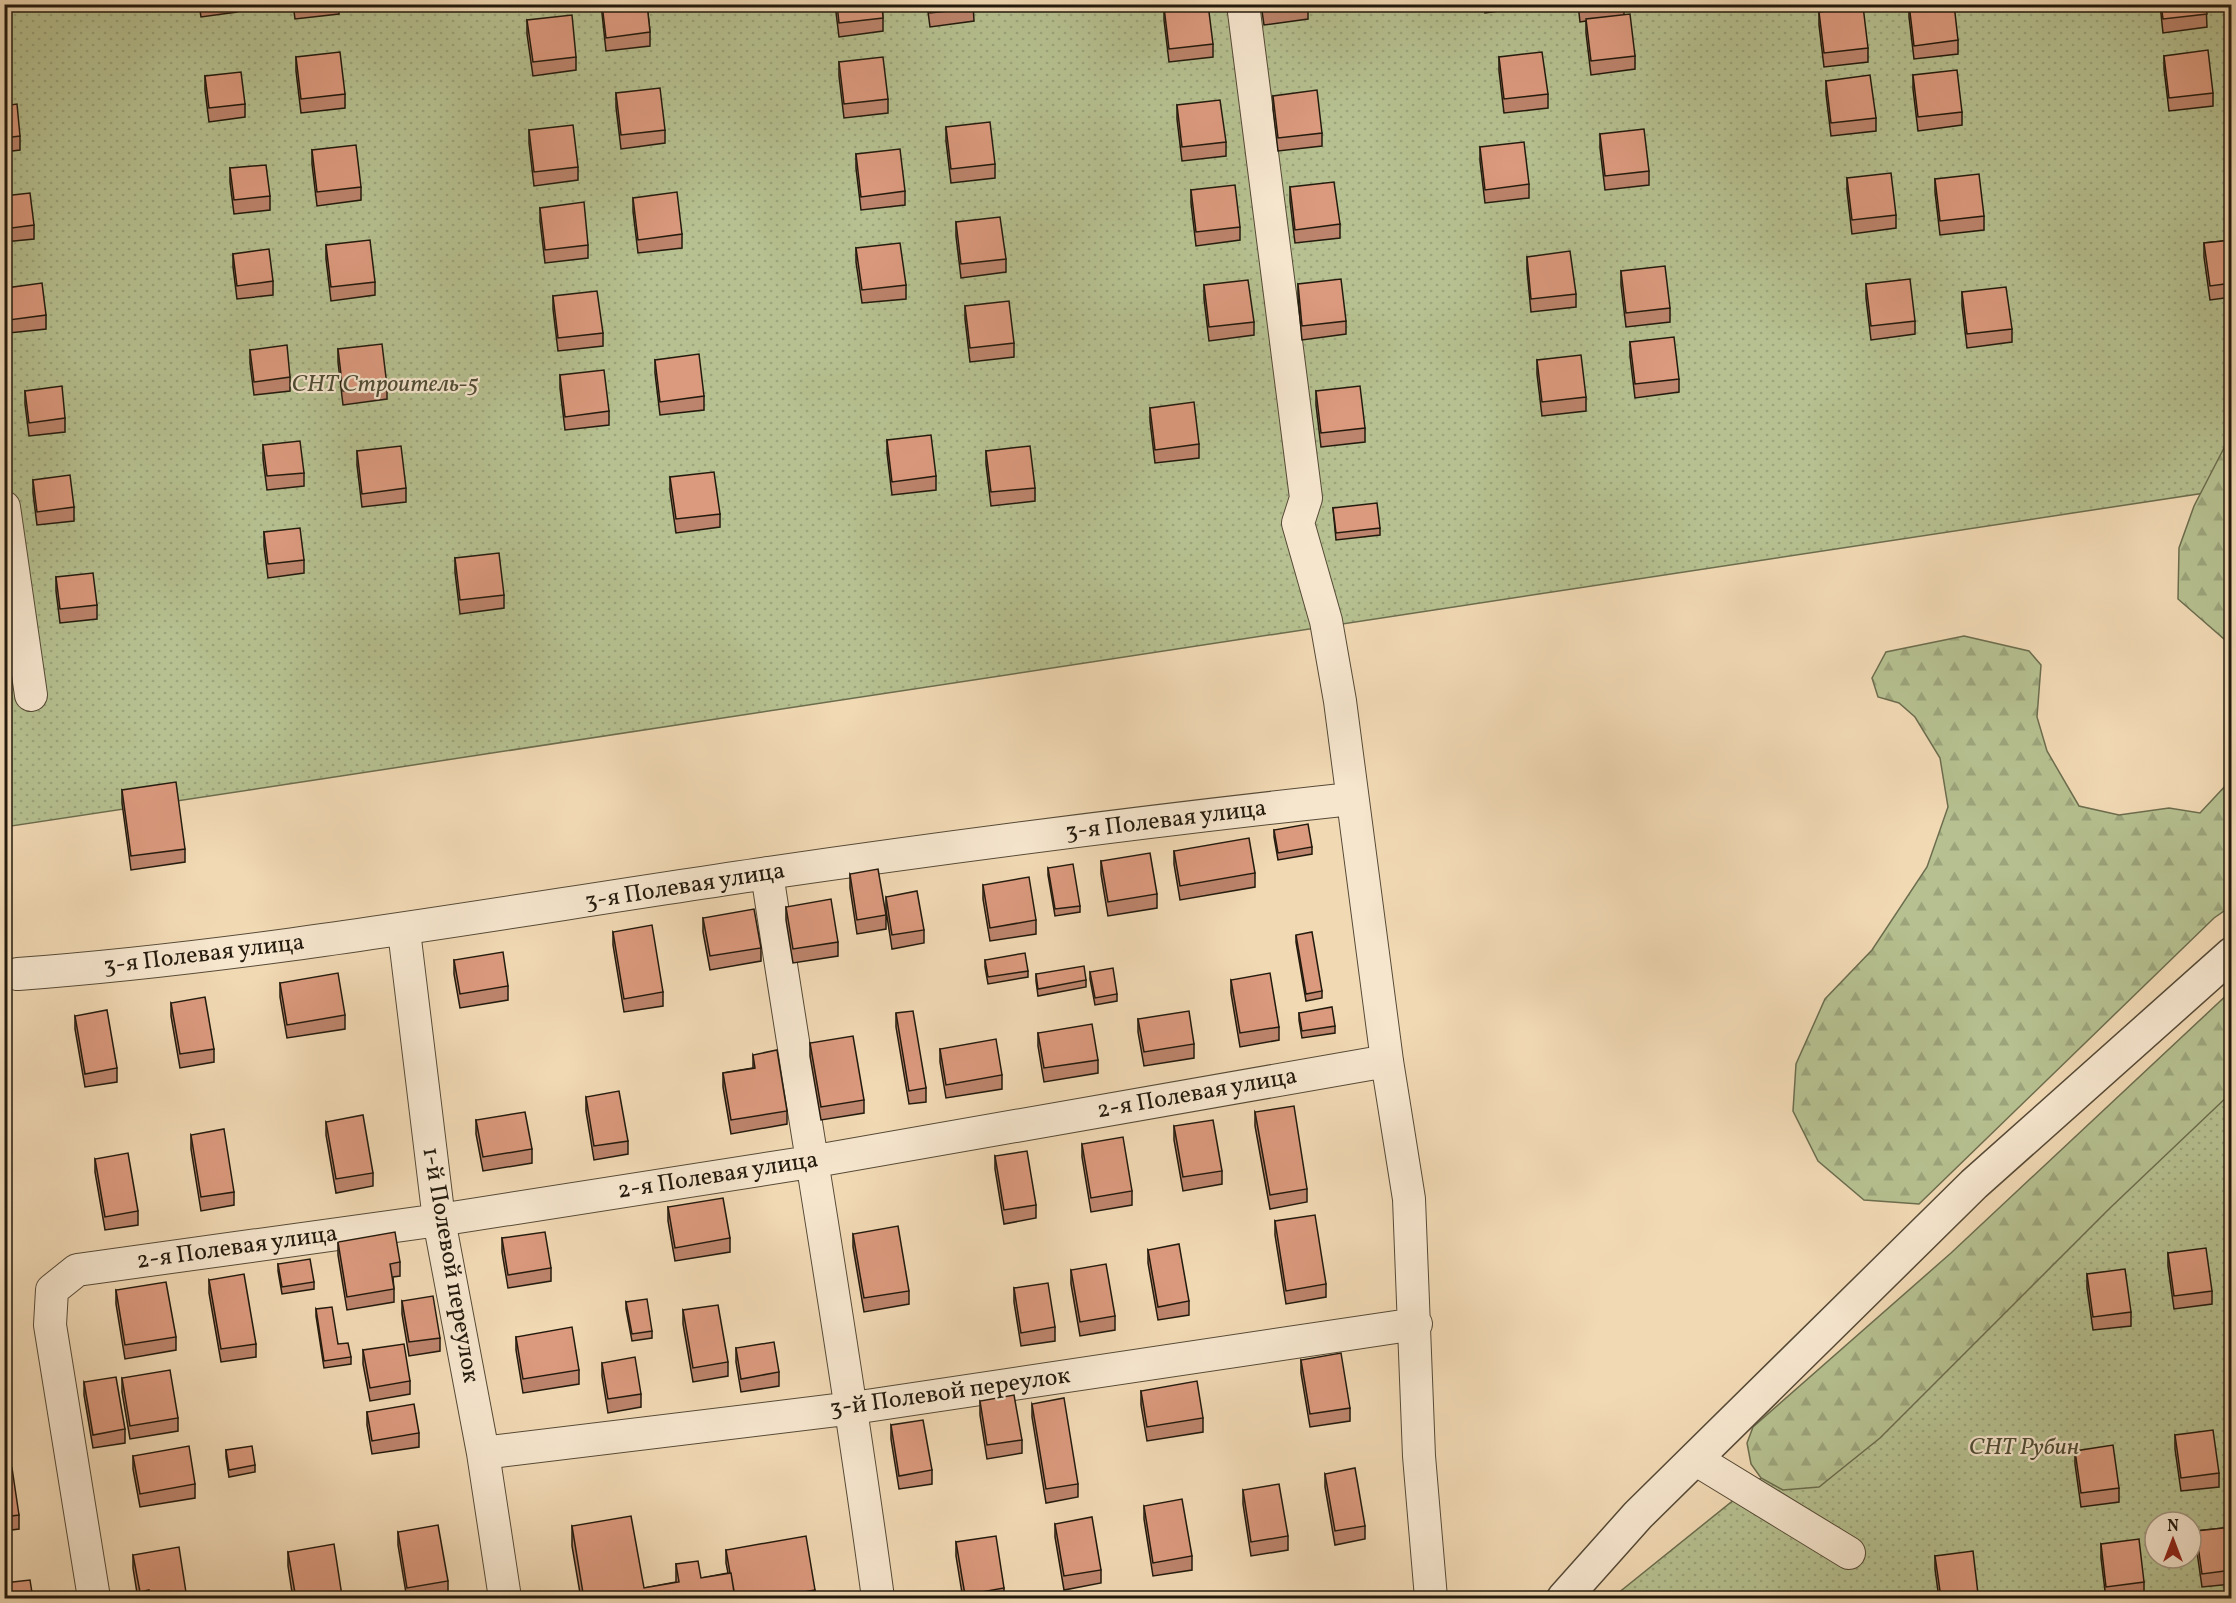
<svg xmlns="http://www.w3.org/2000/svg" width="2236" height="1603" font-family="Vollkorn,serif">
<style>
.grass{fill:url(#grass-dots);stroke:#6c6d4e;stroke-width:1.5;fill-rule:evenodd}
.forest{fill:url(#forest-firs);stroke:#6c6d4e;stroke-width:1.5}
.lines{fill:none;stroke-linecap:round;stroke-linejoin:round}
.minor-casing{stroke:#564a37;stroke-width:34}
.tertiary-casing{stroke:#564a37;stroke-width:36}
.minor{stroke:#f6e6ce;stroke-width:32}
.tertiary{stroke:#f6e6ce;stroke-width:33}
.wall{fill:#bc846c;stroke:#231a0d;stroke-width:1.5}
.building{fill:#db997d;stroke:#231a0d;stroke-width:1.5}
.labels{text-anchor:middle;dominant-baseline:central;stroke-width:4.5;stroke-linejoin:round;paint-order:stroke}
.park-label{font-size:24px;font-style:italic;fill:#4f4c34;stroke:#f6e6ce}
.street-label{font-size:24px;fill:#231a0d;stroke:#f6e6ce}
</style>
<defs>
<pattern id="grass-dots" width="8" height="8" patternUnits="userSpaceOnUse" patternTransform="scale(1.5)"><rect width="8" height="8" fill="#b6c090"/><path d="M2 2h.1M6 6h.1" fill="none" stroke="#9ca47b" stroke-width="1.8" stroke-linecap="round"/></pattern>
<pattern id="forest-firs" width="22" height="20" patternUnits="userSpaceOnUse" patternTransform="scale(1.5)"><rect width="22" height="20" fill="#b6c090"/><path d="M5 1l3.5 6h-7zM16 11l3.5 6h-7z" fill="#9ca47b"/></pattern>
</defs>
<rect width="100%" height="100%" fill="#f1d9b4"/>
<filter id="stains"><feTurbulence type="fractalNoise" baseFrequency=".00333" numOctaves="4"/><feColorMatrix values="0 0 0 0 .2 0 0 0 0 .09 0 0 0 0 .02 0 0 0 .5 -.17"/></filter>
<radialGradient id="worn" r=".72"><stop offset=".6" stop-color="#630" stop-opacity="0"/><stop offset="1" stop-color="#630" stop-opacity=".3"/></radialGradient>
<path class="grass" d="M5 5H2231V489L5 827Z
M2231 1062V1598H1612L1802 1445ZM2155 1522H2191V1558H2155Z"/>
<path class="forest" d="M2231 444H2232L2231 645 2178 599 2179 548 2194 506 2225 446Z
M1964 636 2029 651 2041 665 2037 717 2047 751 2079 806 2119 815 2169 808 2200 813 2227 784 2231 775V906L2214 918 1919 1204 1864 1200 1818 1161 1793 1111 1796 1064 1825 999 1872 950 1927 867 1948 807 1940 758 1915 717 1899 703 1878 697 1872 678 1886 652Z
M2231 991V1093L2110 1208 1880 1438 1819 1487 1783 1490 1761 1478 1751 1464 1747 1443 1753 1427 1951 1253Z"/>
<g class="lines">
<defs>
<path id="minor" d="M1243 4 1306 498 1298 523 1326 621 1340 701 1387 1061 1409 1199 1419 1456 1431 1598
M4 507 31 695
M767 873C803 1115 846 1356 878 1598
M404 931 439 1220 483 1453 505 1598
M18 974C270 955 518 909 768 873 962 845 1156 820 1351 799
M483 1453 853 1408 1416 1324
M1695 1459 1849 1553
M94 1598 50 1325 52 1290 77 1270 439 1220 810 1162 1387 1061"/>
<path id="tertiary" d="M1564 1598 1638 1515 1974 1184 2232 954"/>
</defs>
<use href="#minor" class="minor-casing"/>
<use href="#tertiary" class="tertiary-casing"/>
<use href="#minor" class="minor"/>
<use href="#tertiary" class="tertiary"/>
</g>
<path class="wall" d="M199 4H237V12L201 17Z
M293 4H339V14L295 19Z
M601 4H647L650 32V46L606 51Z
M835 4H882L883 18V31L839 37Z
M927 4H973L974 21 930 27Z
M1261 4H1308V19L1264 25Z
M1484 4H1529V7L1485 13Z
M1578 4H1624V14L1635 56V69L1591 75 1586 33V21L1580 22Z
M1909 4 1958 40V54L1914 59 1909 17Z
M2160 4H2206L2207 27 2163 33Z
M1164 7 1213 44V57L1169 62 1164 20Z
M1819 12 1868 48V62L1824 67 1819 25Z
M527 20 576 57V70L533 76 527 34Z
M4 39 6 53V67H4Z
M2164 56 2213 93V106L2169 111 2164 69Z
M296 57 345 94V108L301 113 296 71Z
M1499 57 1548 94V108L1504 113 1499 71Z
M839 62 888 99V113L844 118 839 76Z
M1913 75 1962 112V125L1918 131 1913 89Z
M205 76 245 104V117L209 122 205 90Z
M1826 81 1876 118V131L1831 136 1826 94Z
M616 93 665 130V143L621 149 616 107Z
M1273 96 1322 133V146L1278 151 1273 109Z
M1177 105 1226 142V156L1182 161 1177 119Z
M4 106 20 136V150L4 152Z
M946 127 995 164V178L951 183 946 141Z
M529 130 578 167V180L534 186 529 143Z
M1600 134 1649 171V185L1605 190 1600 148Z
M1480 147 1529 184V198L1485 203 1480 161Z
M312 150 361 187V200L317 206 312 164Z
M856 154 905 191V205L861 210 856 168Z
M230 168 270 196V210L234 214 230 182Z
M1847 178 1896 215V228L1852 234 1847 191Z
M1935 179 1984 216V230L1940 235 1935 192Z
M1290 187 1340 224V238L1295 243 1290 201Z
M1191 190 1240 227V240L1196 246 1191 203Z
M4 196 34 225V239L4 242Z
M633 198 682 234V248L638 253 633 211Z
M540 208 588 245V258L545 263 540 221Z
M956 222 1006 259V272L961 278 956 236Z
M2232 240V297L2210 300 2204 257V243Z
M326 245 375 282V295L331 301 326 259Z
M856 248 906 285V299L862 303 856 262Z
M233 254 273 281V295L237 299 233 267Z
M1527 257 1576 294V307L1531 312 1527 270Z
M1621 271 1670 308V322L1626 327 1621 285Z
M1298 284 1346 321V334L1302 340 1298 298Z
M1866 284 1915 321V334L1871 340 1866 298Z
M1204 285 1254 322V335L1209 341 1204 299Z
M6 288 46 315V329L9 333 6 301Z
M1962 292 2012 329V342L1967 348 1962 306Z
M553 296 603 333V346L558 351 553 309Z
M965 306 1014 343V357L970 362 965 319Z
M1630 342 1679 379V392L1635 398 1630 356Z
M338 349 387 386V399L343 405 338 362Z
M250 350 290 377V391L254 395 250 363Z
M655 360 704 396V410L660 415 655 373Z
M1537 360 1586 397V411L1542 416 1537 374Z
M560 375 609 411V425L565 430 560 388Z
M25 391 65 418V432L29 436 25 404Z
M1316 391 1365 428V442L1321 447 1316 405Z
M1150 408 1199 444V458L1155 463 1150 421Z
M887 440 936 476V490L892 495 887 453Z
M263 445 304 473V486L267 490 263 459Z
M357 451 406 488V502L362 507 357 465Z
M986 451 1035 488V501L991 506 986 464Z
M670 477 720 514V527L676 533 670 491Z
M33 480 74 507V521L37 525 33 493Z
M1333 508 1380 528V535L1336 540Z
M264 532 304 560V573L268 578 264 546Z
M455 558 504 595V608L460 614 455 572Z
M56 577 97 605V619L60 623 56 591Z
M122 790 185 849V862L131 870 122 803Z
M1274 830 1312 847V854L1278 860 1274 837Z
M1174 851 1255 873V887L1180 900 1174 864Z
M1101 861 1157 894V908L1108 916 1101 874Z
M1048 868 1080 906V912L1055 916 1048 875Z
M850 874 886 915V929L857 934 850 888Z
M983 885 1036 920V934L990 941 983 899Z
M886 897 924 930V943L892 949 886 910Z
M786 907 838 942V956L793 963 786 920Z
M703 918 761 948V961L710 970 703 932Z
M613 932 663 992V1006L624 1012 613 945Z
M1296 935 1322 991V998L1306 1001 1296 942Z
M454 960 508 986V1000L460 1008 454 974Z
M985 960 1028 971V977L988 984 985 967Z
M1090 972 1117 994V1001L1095 1005 1090 979Z
M1036 974 1086 980V987L1038 996 1036 981Z
M1231 980 1279 1027V1040L1240 1047 1231 993Z
M280 983 345 1015V1029L287 1038 280 997Z
M171 1003 214 1049V1062L180 1068 171 1016Z
M896 1013 926 1088V1102L909 1104 896 1027Z
M1299 1013 1335 1026V1033L1302 1038 1299 1020Z
M75 1016 117 1068V1082L85 1087 75 1029Z
M1138 1019 1194 1044V1058L1144 1066 1138 1032Z
M1038 1033 1098 1060V1073L1044 1082 1038 1046Z
M810 1043 864 1100V1113L821 1120 810 1056Z
M940 1049 1002 1075V1089L946 1098 940 1062Z
M753 1055 787 1111V1124L731 1134 723 1087V1073L753 1068Z
M586 1097 628 1141V1154L594 1160 586 1111Z
M1255 1112 1307 1189V1202L1270 1209 1255 1126Z
M476 1120 532 1149V1163L483 1171 476 1134Z
M326 1122 373 1173V1186L336 1193 326 1135Z
M1174 1126 1222 1171V1184L1183 1191 1174 1140Z
M191 1135 234 1192V1205L201 1211 191 1149Z
M1082 1144 1132 1191V1205L1091 1212 1082 1157Z
M995 1156 1036 1205V1218L1004 1224 995 1169Z
M95 1159 138 1211V1225L105 1230 95 1172Z
M668 1207 730 1238V1252L675 1261 668 1221Z
M1275 1221 1326 1284V1297L1286 1304 1275 1235Z
M853 1234 909 1291V1304L864 1312 853 1247Z
M502 1238 551 1268V1281L508 1288 502 1252Z
M338 1242 400 1262V1276L393 1277 394 1289V1302L347 1310 338 1255Z
M1148 1250 1189 1301V1315L1158 1320 1148 1263Z
M2168 1253 2212 1291V1304L2174 1309 2168 1266Z
M278 1264 314 1282V1289L282 1294 278 1271Z
M1071 1270 1115 1316V1330L1080 1336 1071 1284Z
M2087 1274 2131 1312V1326L2093 1330 2087 1288Z
M209 1280 256 1344V1357L221 1362 209 1293Z
M1014 1288 1055 1327V1341L1021 1346 1014 1302Z
M116 1290 176 1337V1350L125 1359 116 1304Z
M402 1301 440 1338V1351L409 1356 402 1314Z
M626 1302 652 1331V1338L632 1341 626 1309Z
M316 1309 338 1344 351 1357V1364L324 1368 316 1316Z
M683 1310 728 1362V1376L693 1382 683 1324Z
M516 1337 579 1370V1384L523 1393 516 1350Z
M736 1348 779 1372V1386L741 1392 736 1362Z
M363 1350 410 1381V1394L370 1401 363 1364Z
M1301 1360 1350 1408V1421L1310 1427 1301 1373Z
M602 1363 641 1394V1407L608 1413 602 1376Z
M122 1378 178 1418V1431L130 1439 122 1392Z
M84 1382 125 1429V1443L93 1448 84 1395Z
M1141 1391 1203 1418V1432L1147 1441 1141 1405Z
M980 1401 1022 1440V1453L987 1459 980 1415Z
M1032 1404 1078 1484V1497L1046 1503 1032 1417Z
M367 1412 419 1433V1447L372 1454 367 1425Z
M891 1425 932 1470V1484L899 1489 891 1439Z
M2175 1435 2219 1473V1487L2181 1491 2175 1449Z
M226 1450 255 1465V1472L229 1477 226 1457Z
M2075 1451 2119 1488V1502L2081 1507 2075 1464Z
M133 1456 195 1484V1498L140 1507 133 1469Z
M4 1469 19 1515V1529L4 1531Z
M1325 1474 1365 1526V1539L1335 1545 1325 1487Z
M1243 1490 1288 1536V1550L1251 1556 1243 1504Z
M1144 1506 1192 1556V1570L1153 1576 1144 1519Z
M1055 1524 1101 1570V1583L1064 1590 1055 1537Z
M572 1526 644 1588 676 1582V1564L701 1578 728 1573 726 1563V1550L815 1590V1599H581L572 1546Z
M2232 1527V1584L2202 1587 2196 1545V1531Z
M398 1532 448 1581V1594L424 1599H407L398 1545Z
M956 1542 1004 1588V1599H963L956 1556Z
M2101 1544 2144 1582V1595L2120 1599H2106L2101 1558Z
M288 1552 342 1596V1599H293L288 1566Z
M133 1555 187 1599H138L133 1568Z
M1935 1556 1978 1594V1599H1939L1935 1569Z"/>
<path class="building" d="M602 4H647L650 32 606 38Z
M837 4H882L883 18 839 23Z
M929 4H973L974 8 930 13Z
M1182 4H1208L1213 44 1169 49 1164 7Z
M1263 4H1308V6L1264 11Z
M1580 4H1615L1580 8Z
M1909 4H1954L1958 40 1914 46Z
M2161 4H2206L2207 14 2163 19Z
M1863 6 1868 48 1824 53 1819 12Z
M1630 14 1635 56 1591 61 1586 19Z
M572 15 576 57 533 62 527 20Z
M4 39 6 53H4Z
M2208 50 2213 93 2169 98 2164 56Z
M340 52 345 94 301 99 296 57Z
M1542 52 1548 94 1504 99 1499 57Z
M883 57 888 99 844 104 839 62Z
M1957 70 1962 112 1918 117 1913 75Z
M241 72 245 104 209 108 205 76Z
M1870 75 1876 118 1831 123 1826 81Z
M660 88 665 130 621 135 616 93Z
M1317 90 1322 133 1278 138 1273 96Z
M1220 100 1226 142 1182 147 1177 105Z
M17 104 20 136 4 138V106Z
M990 122 995 164 951 169 946 127Z
M573 125 578 167 534 172 529 130Z
M1644 129 1649 171 1605 176 1600 134Z
M1524 142 1529 184 1485 190 1480 147Z
M356 145 361 187 317 192 312 150Z
M900 149 905 191 861 197 856 154Z
M266 165 270 196 234 200 230 168Z
M1891 173 1896 215 1852 220 1847 178Z
M1979 174 1984 216 1940 221 1935 179Z
M1334 182 1340 224 1295 230 1290 187Z
M1235 185 1240 227 1196 232 1191 190Z
M677 192 682 234 638 240 633 198Z
M30 193 34 225 4 229V196Z
M584 202 588 245 545 250 540 208Z
M1000 217 1006 259 961 264 956 222Z
M370 240 375 282 331 287 326 245Z
M2232 240V283L2210 286 2204 243Z
M900 243 906 285 862 290 856 248Z
M269 249 273 281 237 286 233 254Z
M1570 251 1576 294 1531 299 1527 257Z
M1665 266 1670 308 1626 313 1621 271Z
M1341 279 1346 321 1302 326 1298 284Z
M1910 279 1915 321 1871 326 1866 284Z
M1248 280 1254 322 1209 327 1204 285Z
M42 283 46 315 9 320 6 288Z
M2006 287 2012 329 1967 334 1962 292Z
M597 291 603 333 558 338 553 296Z
M1009 301 1014 343 970 348 965 306Z
M1674 337 1679 379 1635 384 1630 342Z
M382 344 387 386 343 391 338 349Z
M287 345 290 377 254 382 250 350Z
M699 354 704 396 660 402 655 360Z
M1581 355 1586 397 1542 402 1537 360Z
M604 370 609 411 565 417 560 375Z
M62 386 65 418 29 423 25 391Z
M1360 386 1365 428 1321 433 1316 391Z
M1194 402 1199 444 1155 450 1150 408Z
M931 435 936 476 892 482 887 440Z
M300 441 304 473 267 476 263 445Z
M401 446 406 488 362 494 357 451Z
M1030 446 1035 488 991 492 986 451Z
M714 472 720 514 676 519 670 477Z
M70 475 74 507 37 512 33 480Z
M1377 503 1380 528 1336 533 1333 508Z
M300 528 304 560 268 564 264 532Z
M499 553 504 595 460 600 455 558Z
M93 573 97 605 60 609 56 577Z
M176 782 185 849 131 856 122 790Z
M1308 824 1312 847 1278 853 1274 830Z
M1249 838 1255 873 1180 886 1174 851Z
M1150 853 1157 894 1108 902 1101 861Z
M1073 864 1080 906 1055 909 1048 868Z
M878 869 886 915 857 920 850 874Z
M1029 877 1036 920 990 928 983 885Z
M917 891 924 930 892 935 886 897Z
M831 899 838 942 793 949 786 907Z
M754 909 761 948 710 956 703 918Z
M652 925 663 992 624 999 613 932Z
M1312 932 1322 991 1306 994 1296 935Z
M503 952 508 986 460 994 454 960Z
M1025 953 1028 971 988 977 985 960Z
M1084 966 1086 980 1038 989 1036 974Z
M1113 968 1117 994 1095 998 1090 972Z
M338 973 345 1015 287 1025 280 983Z
M1270 973 1279 1027 1240 1033 1231 980Z
M205 997 214 1049 180 1054 171 1003Z
M1332 1007 1335 1026 1302 1031 1299 1013Z
M107 1010 117 1068 85 1074 75 1016Z
M913 1011 926 1088 909 1091 896 1013Z
M1189 1011 1194 1044 1144 1052 1138 1019Z
M1092 1024 1098 1060 1044 1068 1038 1033Z
M853 1036 864 1100 821 1107 810 1043Z
M996 1039 1002 1075 946 1085 940 1049Z
M777 1050 787 1111 731 1120 723 1073 755 1068 753 1055Z
M619 1091 628 1141 594 1146 586 1097Z
M1294 1106 1307 1189 1270 1195 1255 1112Z
M525 1112 532 1149 483 1157 476 1120Z
M363 1115 373 1173 336 1179 326 1122Z
M1213 1120 1222 1171 1183 1177 1174 1126Z
M224 1129 234 1192 201 1197 191 1135Z
M1123 1137 1132 1191 1091 1198 1082 1144Z
M1027 1151 1036 1205 1004 1210 995 1156Z
M128 1153 138 1211 105 1217 95 1159Z
M723 1198 730 1238 675 1248 668 1207Z
M1315 1215 1326 1284 1286 1291 1275 1221Z
M898 1226 909 1291 864 1298 853 1234Z
M395 1232 400 1262 390 1264 394 1289 347 1297 338 1242Z
M545 1232 551 1268 508 1275 502 1238Z
M1179 1244 1189 1301 1158 1307 1148 1250Z
M2206 1248 2212 1291 2174 1296 2168 1253Z
M310 1259 314 1282 282 1287 278 1264Z
M1106 1264 1115 1316 1080 1322 1071 1270Z
M2125 1269 2131 1312 2093 1317 2087 1274Z
M244 1274 256 1344 221 1349 209 1280Z
M166 1282 176 1337 125 1345 116 1290Z
M1048 1283 1055 1327 1021 1333 1014 1288Z
M433 1296 440 1338 409 1342 402 1301Z
M647 1299 652 1331 632 1334 626 1302Z
M718 1305 728 1362 693 1368 683 1310Z
M332 1307 338 1344 348 1343 351 1357 324 1361 316 1309Z
M572 1327 579 1370 523 1379 516 1337Z
M774 1342 779 1372 741 1379 736 1348Z
M404 1344 410 1381 370 1388 363 1350Z
M1341 1353 1350 1408 1310 1414 1301 1360Z
M635 1357 641 1394 608 1399 602 1363Z
M170 1370 178 1418 130 1426 122 1378Z
M116 1377 125 1429 93 1435 84 1382Z
M1197 1381 1203 1418 1147 1427 1141 1391Z
M1014 1395 1022 1440 987 1445 980 1401Z
M1064 1398 1078 1484 1046 1489 1032 1404Z
M414 1404 419 1433 372 1441 367 1412Z
M923 1420 932 1470 899 1476 891 1425Z
M2213 1430 2219 1473 2181 1478 2175 1435Z
M2113 1445 2119 1488 2081 1493 2075 1451Z
M189 1446 195 1484 140 1494 133 1456Z
M252 1446 255 1465 229 1470 226 1450Z
M12 1468 19 1515 4 1517V1469Z
M1355 1468 1365 1526 1335 1531 1325 1474Z
M1279 1484 1288 1536 1251 1542 1243 1490Z
M1182 1499 1192 1556 1153 1563 1144 1506Z
M631 1516 644 1588 679 1582 676 1564 698 1561 701 1578 731 1573 735 1597 728 1599H584L572 1526Z
M1092 1517 1101 1570 1064 1576 1055 1524Z
M438 1525 448 1581 407 1588 398 1532Z
M2232 1527V1570L2202 1574 2196 1531Z
M806 1536 815 1590 765 1599H735L731 1573H730L726 1550Z
M996 1536 1004 1588 965 1595 956 1542Z
M2139 1539 2144 1582 2106 1587 2101 1544Z
M334 1544 342 1596 330 1599H296L288 1552Z
M179 1547 187 1599H151L149 1590 140 1592 133 1555Z
M1973 1551 1978 1594 1941 1598 1935 1556Z
M30 1580 33 1599H4V1583Z"/>
<g class="labels">
<g class="park-label">
<text x="385" y="385">СНТ Строитель-5</text>
<text x="2024" y="1448">СНТ Рубин</text>
</g>
<g class="street-label">
<text transform="translate(1166 821) rotate(-7)">3-я Полевая улица</text>
<text transform="translate(685 887) rotate(-9)">3-я Полевая улица</text>
<text transform="translate(204 955) rotate(-7)">3-я Полевая улица</text>
<text transform="translate(1197 1094) rotate(-10)">2-я Полевая улица</text>
<text transform="translate(718 1176) rotate(-9)">2-я Полевая улица</text>
<text transform="translate(237 1248) rotate(-8)">2-я Полевая улица</text>
<text transform="translate(450 1265) rotate(80)">1-й Полевой переулок</text>
<text transform="translate(950 1393) rotate(-8)">3-й Полевой переулок</text>
</g>
</g>
<rect width="2236" height="1603" fill="none" stroke="#f1d9b4" stroke-width="24"/>
<rect x="6" y="6" width="2224" height="1591" fill="none" stroke="#231a0d" stroke-width="3"/>
<rect x="12" y="12" width="2212" height="1579" fill="none" stroke="#231a0d" stroke-width="1.5"/>
<g transform="translate(2173 1540)"><circle r="28" fill="#f6e6ce" stroke="#a29481" stroke-width="1.5"/>
<path d="M0-4.5L10 22L0 15L-10 22Z" fill="#8f2418"/>
<text y="-9" font-size="16" font-weight="bold" text-anchor="middle" fill="#231a0d">N</text>
</g>
<rect width="100%" height="100%" filter="url(#stains)"/>
<rect width="100%" height="100%" fill="url(#worn)"/>
</svg>
